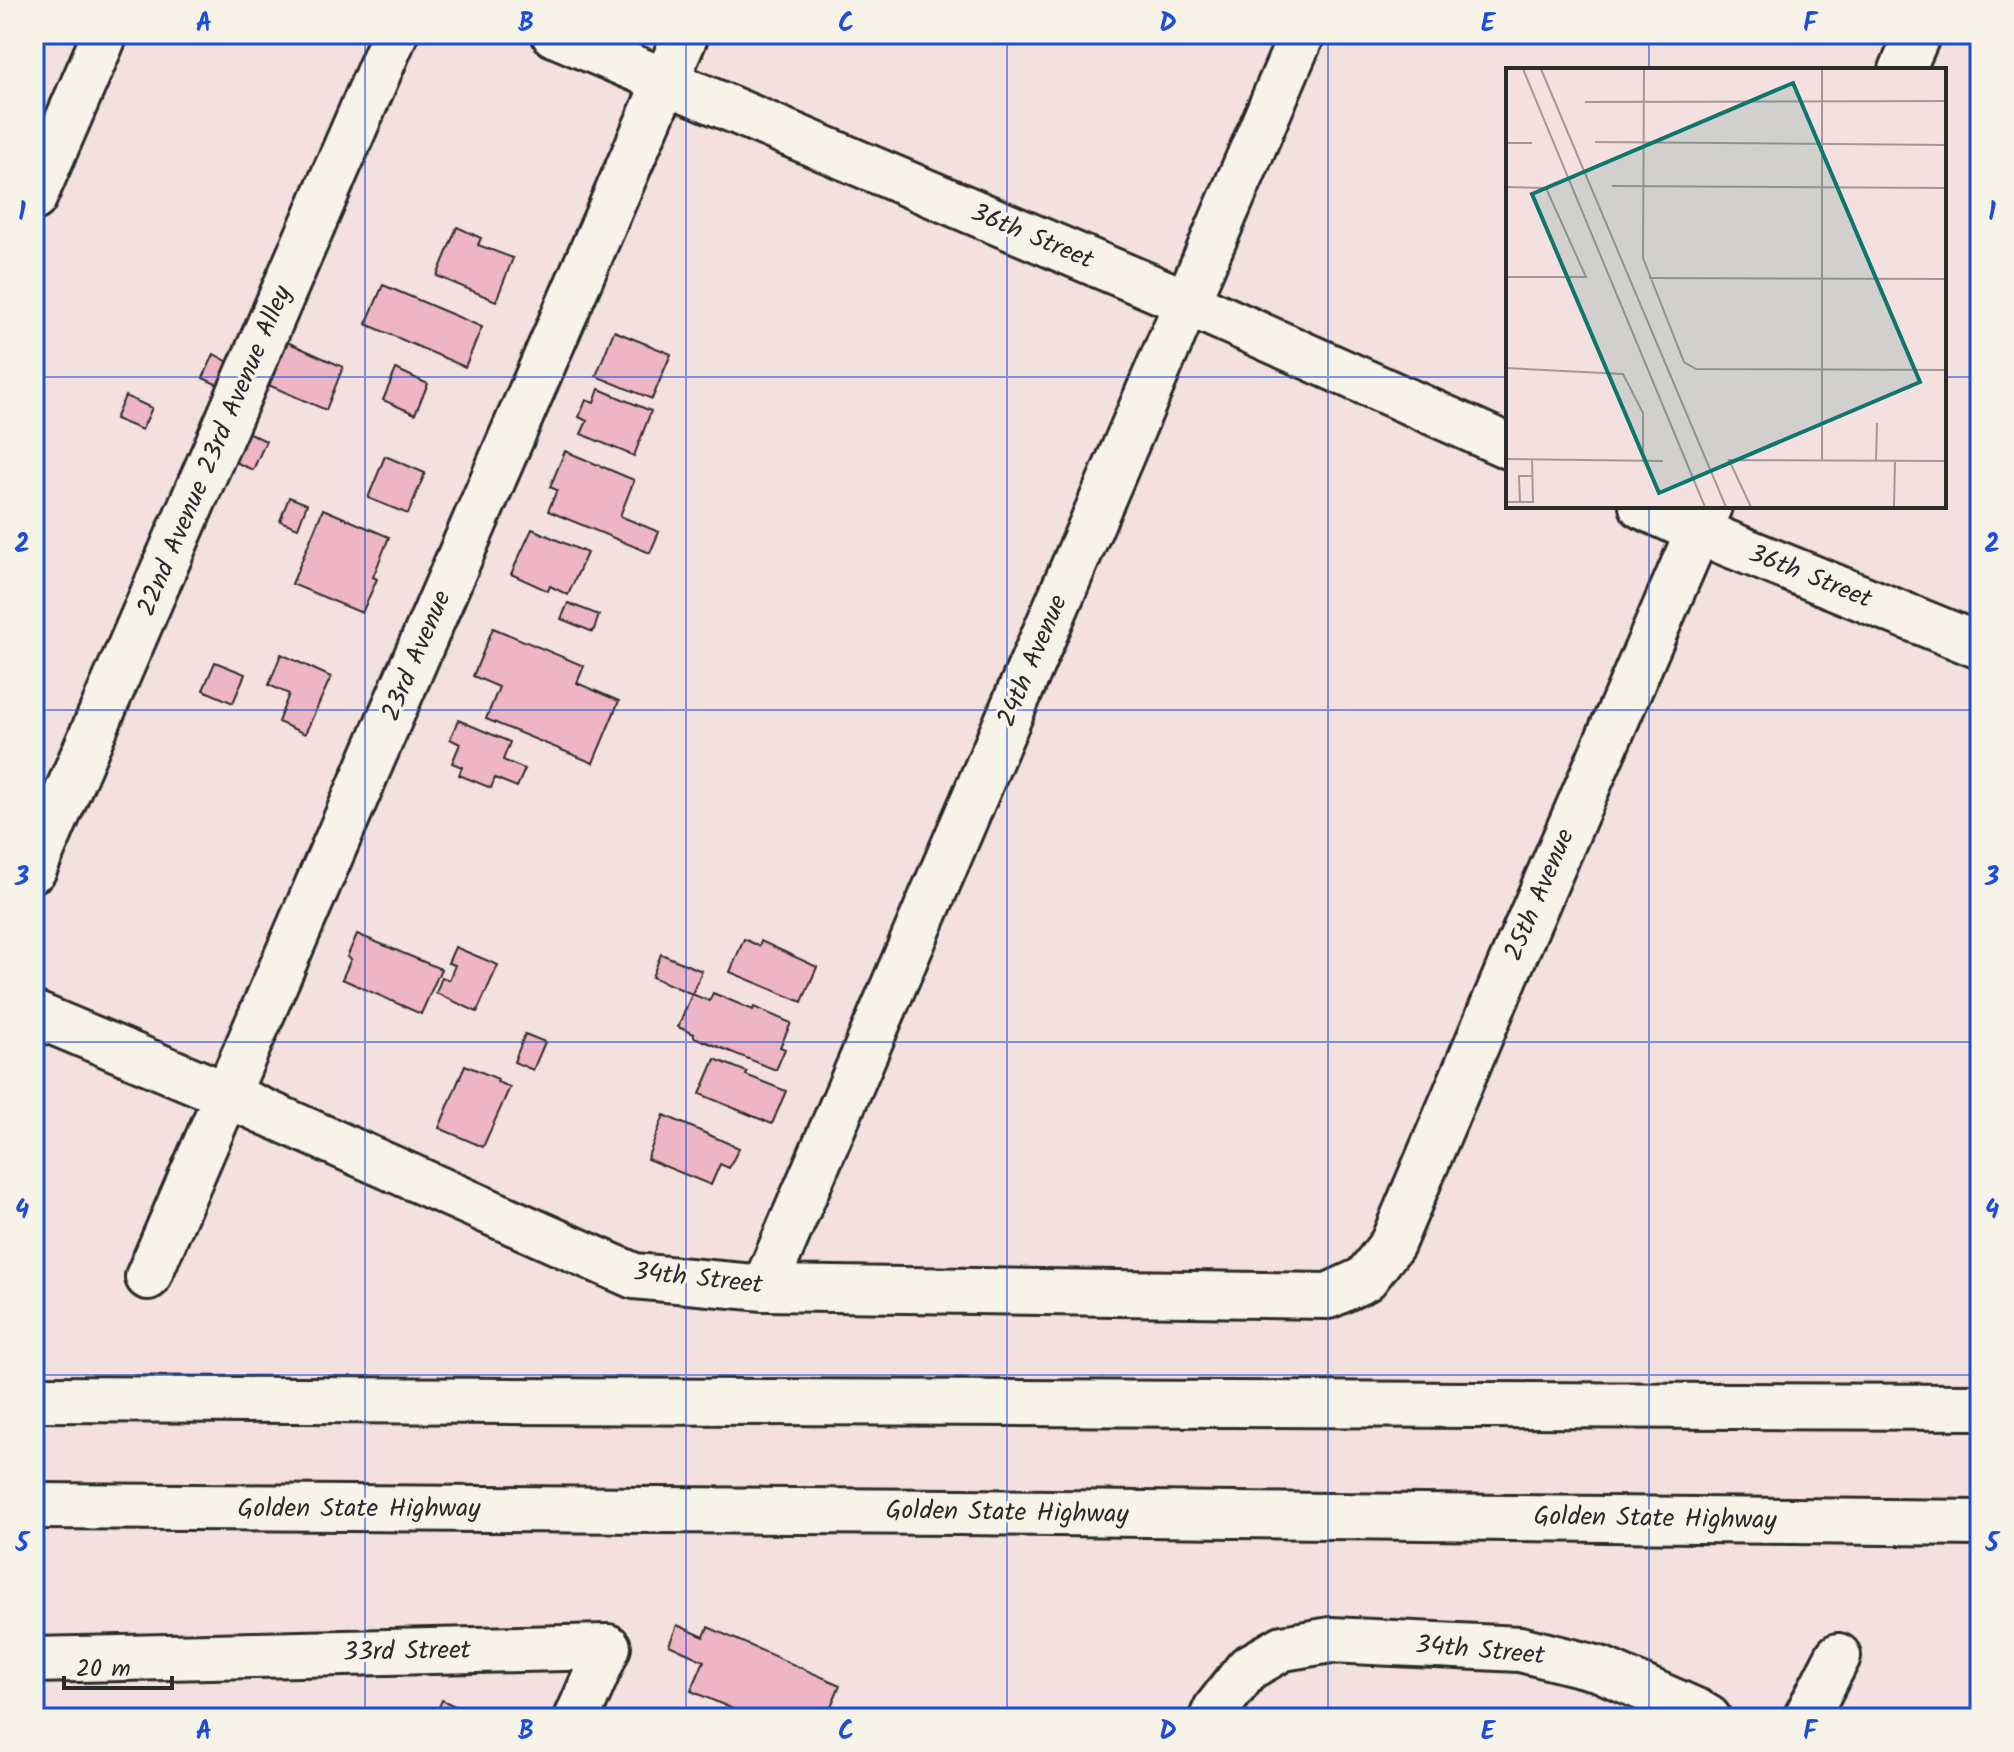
<svg xmlns="http://www.w3.org/2000/svg" width="2014" height="1752" font-family="Kalam,sans-serif">
<style>
.building{fill:#eeb5c7;stroke:#2b2b2b;stroke-width:2}
.lines{fill:none;stroke-linecap:round;stroke-linejoin:round}
.minor-casing{stroke:#2b2b2b;stroke-width:50}
.highway-casing{stroke:#2b2b2b;stroke-width:50}
.minor{stroke:#f7f3e8;stroke-width:44}
.highway{stroke:#f7f3e8;stroke-width:44}
.grid{fill:none;stroke:#1d4ed8;stroke-width:2;stroke-opacity:0.55}
.labels{text-anchor:middle;dominant-baseline:central;stroke-width:6;stroke-linejoin:round;paint-order:stroke}
.street-label{font-size:26px;fill:#2b2b2b;stroke:#f7f3e8}
.inset-road{fill:none;stroke:#a49896;stroke-width:2}
.view{fill:#0f766e;fill-opacity:0.15;stroke:#0f766e;stroke-width:4}
.inset-edge{fill:none;stroke:#2b2b2b;stroke-width:4}
.neatline{fill:none;stroke:#1d4ed8;stroke-width:3}
.grid-label{font-size:26px;text-anchor:middle;font-weight:bold;fill:#1d4ed8}
</style>
<rect width="100%" height="100%" fill="#f4e0de"/>
<filter id="ink" filterUnits="userSpaceOnUse"><feTurbulence type="fractalNoise" baseFrequency=".0125" numOctaves="2"/><feDisplacementMap in="SourceGraphic" scale="16" xChannelSelector="R" yChannelSelector="G"/><feConvolveMatrix kernelMatrix="1 2 1 2 8 2 1 2 1" color-interpolation-filters="sRGB"/></filter>
<g filter="url(#ink)">
<path class="building" d="M457 227 481 238 478 245 513 258 496 301 437 276Z
M383 285 482 327 465 367 366 324Z
M614 331 671 354 652 399 596 376Z
M276 337 343 367 326 410 257 380Z
M214 354 232 364 222 387 203 378Z
M396 369 428 384 415 414 383 400Z
M599 389 651 411 634 456 581 434 587 421 579 417 586 400 594 403Z
M125 396 152 408 142 430 115 419Z
M241 429 266 441 253 470 228 459Z
M565 451 634 480 620 516 659 532 650 553 548 511 557 490 550 487Z
M385 456 425 473 408 514 368 498Z
M289 497 307 504 298 528 280 521Z
M323 509 389 537 373 577 377 579 362 613 292 584Z
M532 529 587 553 568 595 550 586 548 591 511 574Z
M568 603 599 615 593 632 561 619Z
M493 628 584 666 577 683 619 701 593 763 486 719 499 687 473 676Z
M281 654 331 677 305 734 278 722 289 694 269 685Z
M215 662 245 674 233 703 203 690Z
M458 720 510 742 503 760 525 769 517 787 495 778 491 788 459 775 462 767 452 763 460 744 450 739Z
M357 934 441 969 421 1014 342 979 351 959 347 957Z
M744 939 759 946 761 941 817 967 802 1002 730 972Z
M455 947 498 965 477 1012 436 993 442 977 449 980 455 965 448 963Z
M661 954 702 971 692 994 652 977Z
M713 993 753 1010 754 1007 791 1023 780 1047 785 1049 776 1070 694 1037V1034L678 1027 692 994 709 1001Z
M525 1034 545 1042 533 1070 514 1062Z
M715 1059 747 1072 746 1075 786 1091 772 1124 700 1094Z
M465 1065 498 1079 497 1082 510 1087 483 1147 439 1128Z
M664 1115 739 1148 729 1168 720 1164 711 1185 647 1159Z
M677 1625 704 1637 708 1627 840 1685 826 1718H754L691 1691 704 1661 669 1645Z
M442 1700 480 1718H434Z"/>
<g class="lines">
<defs>
<path id="minor" d="M554 34 1186 302 1508 446
M1902 70 1918 34
M34 198 105 34
M1642 506 1697 531 1980 646
M34 869 395 34
M34 1014 227 1095 634 1276 764 1288 1328 1296 1365 1279 1392 1244 1515 954 1709 506
M148 1277 686 34
M764 1288 1302 34
M34 1660 608 1647 577 1718
M1212 1718 1216 1709 1248 1668 1283 1648 1331 1640 1520 1649 1600 1669 1698 1712 1708 1718
M1806 1718 1838 1656"/>
<path id="highway" d="M34 1399 1980 1407
M34 1506 960 1512 1980 1523"/>
</defs>
<use href="#minor" class="minor-casing"/>
<use href="#highway" class="highway-casing"/>
<use href="#minor" class="minor"/>
<use href="#highway" class="highway"/>
</g>
</g>
<path class="grid" d="M365 34V1718M686 34V1718M1007 34V1718M1328 34V1718M1649 34V70M34 377H1508M1944 377H1980M1649 506V1718M34 710H1980M34 1042H1980M34 1375H1980"/>
<g class="labels">
<g class="street-label">
<text transform="translate(1032 237) rotate(23)">36th Street</text>
<text transform="translate(215 451) rotate(-67)">22nd Avenue 23rd Avenue Alley</text>
<text transform="translate(1810 577) rotate(22)">36th Street</text>
<text transform="translate(417 656) rotate(-67)">23rd Avenue</text>
<text transform="translate(1033 661) rotate(-67)">24th Avenue</text>
<text transform="translate(1540 895) rotate(-67)">25th Avenue</text>
<text transform="translate(698 1279) rotate(6)">34th Street</text>
<text x="359" y="1509">Golden State Highway</text>
<text transform="translate(1007 1513) rotate(1)">Golden State Highway</text>
<text transform="translate(1655 1519) rotate(1)">Golden State Highway</text>
<text transform="translate(1480 1651) rotate(5)">34th Street</text>
<text transform="translate(407 1652) rotate(-1)">33rd Street</text>
</g>
</g>
<g transform="translate(1506 68)">
<rect width="440" height="440" fill="#f4e0de"/>
<path class="inset-road" d="M17 1 199 439M35 1 220 439M138 1 137 190 178 294 190 301 440 302M79 34 440 33M89 74 440 77M0 75H26M106 118 440 120M0 119 40 120 80 209H0M143 210 440 211M0 300 117 306 137 345V391M0 391 157 393M316 393V1M370 393 371 355M0 434H27L26 391M14 434 13 408H26M245 439 223 392 440 393M388 439 389 393"/>
<path class="view" d="M287 15 414 314 153 425 26 126Z"/>
<rect width="440" height="440" class="inset-edge"/>
</g>
<rect width="2014" height="1752" fill="none" stroke="#f7f3e8" stroke-width="88"/>
<path d="M64 1676v12h108v-12" fill="none" stroke="#2b2b2b" stroke-width="4"/>
<text x="76" y="1676" font-size="24" fill="#2b2b2b" stroke="#f7f3e8" stroke-width="6" paint-order="stroke">20 m</text>
<rect x="44" y="44" width="1926" height="1664" class="neatline"/>
<g class="grid-label">
<text x="204" y="31">A</text>
<text x="526" y="31">B</text>
<text x="846" y="31">C</text>
<text x="1168" y="31">D</text>
<text x="1488" y="31">E</text>
<text x="1810" y="31">F</text>
<text x="22" y="220">1</text>
<text x="1992" y="220">1</text>
<text x="22" y="552">2</text>
<text x="1992" y="552">2</text>
<text x="22" y="885">3</text>
<text x="1992" y="885">3</text>
<text x="22" y="1218">4</text>
<text x="1992" y="1218">4</text>
<text x="22" y="1551">5</text>
<text x="1992" y="1551">5</text>
<text x="204" y="1739">A</text>
<text x="526" y="1739">B</text>
<text x="846" y="1739">C</text>
<text x="1168" y="1739">D</text>
<text x="1488" y="1739">E</text>
<text x="1810" y="1739">F</text>
</g>
</svg>
